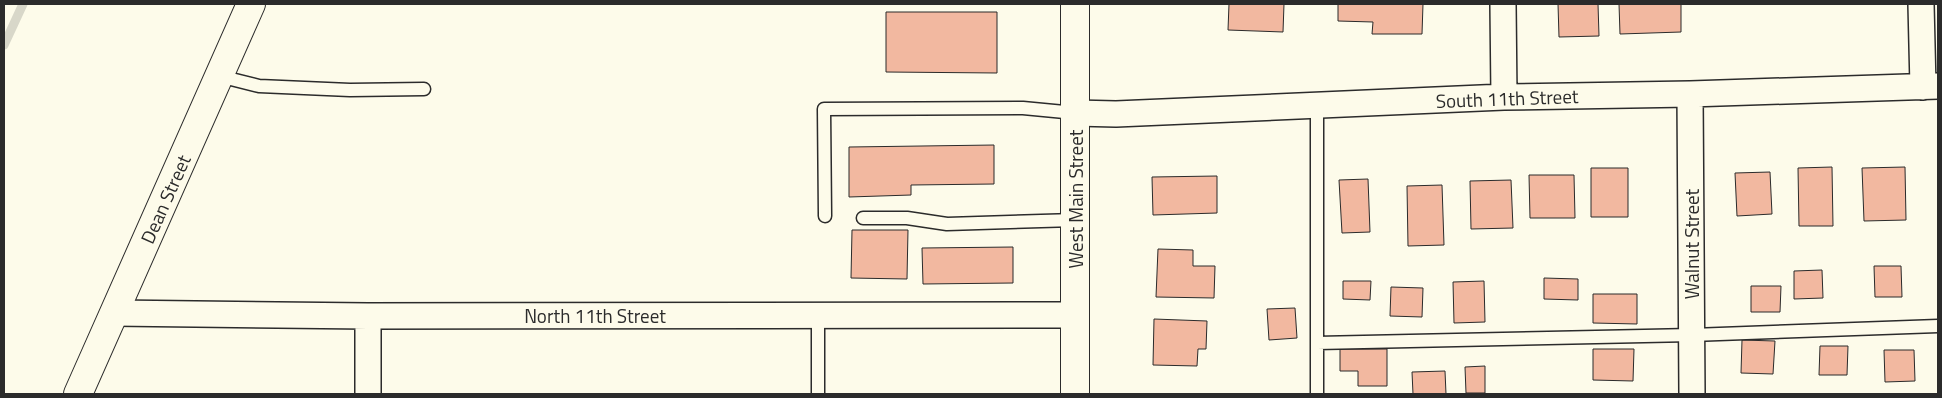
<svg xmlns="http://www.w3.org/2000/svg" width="1942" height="398" font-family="'Titillium Web',sans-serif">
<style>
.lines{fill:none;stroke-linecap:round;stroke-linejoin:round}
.stream{stroke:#d8d7c9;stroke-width:9}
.building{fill:#f2b8a0;stroke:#2b2b2b}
.service-casing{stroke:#2b2b2b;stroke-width:15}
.minor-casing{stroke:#2b2b2b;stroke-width:28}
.tertiary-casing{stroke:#2b2b2b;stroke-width:30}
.primary-casing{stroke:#2b2b2b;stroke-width:30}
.service{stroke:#fdfbea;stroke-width:12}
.minor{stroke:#fdfbea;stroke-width:25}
.tertiary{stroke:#fdfbea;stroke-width:28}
.primary{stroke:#fdfbea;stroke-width:28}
.labels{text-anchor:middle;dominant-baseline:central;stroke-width:4;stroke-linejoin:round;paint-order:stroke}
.street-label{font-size:19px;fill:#2b2b2b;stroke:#fdfbea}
</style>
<rect width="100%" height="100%" fill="#fdfbea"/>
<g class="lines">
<path class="stream" d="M4 45 23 4"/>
</g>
<path class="building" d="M1229 4H1284L1283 32 1228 30Z
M1338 4H1423L1422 34H1372L1373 22 1338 21Z
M1558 4H1598L1599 36 1559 37Z
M1619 4H1681V32L1620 34Z
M886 12H997V73L886 72Z
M994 145V184L911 185V195L849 197V147Z
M1832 167 1833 226H1799L1798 168Z
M1905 167 1906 220 1864 221 1862 168Z
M1591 168H1628V217H1591Z
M1770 172 1772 214 1737 216 1735 173Z
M1529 175H1574L1575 218H1530Z
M1217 176V213L1153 215 1152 177Z
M1368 179 1370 232 1342 233 1339 180Z
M1511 180 1513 228 1471 229 1470 181Z
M1442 185 1444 245 1408 246 1407 186Z
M852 230H908L907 279 851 278Z
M1013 247V283L923 284 922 248Z
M1158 249 1193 250V266H1215L1214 298 1156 297Z
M1874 266H1901L1902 297H1875Z
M1822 270 1823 298 1794 299V271Z
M1544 278 1578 279V300L1544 299Z
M1343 281H1371L1370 300 1343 299Z
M1484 281 1485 322 1454 323 1453 282Z
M1751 286H1781L1780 312H1751Z
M1391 287 1423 288 1422 317 1390 316Z
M1593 294H1637V324L1593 323Z
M1295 308 1297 338 1269 340 1267 309Z
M1154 319 1207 321 1206 349H1198L1197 366 1153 365Z
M1742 340 1775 341 1773 374 1741 373Z
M1820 346H1848L1847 375H1819Z
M1340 349H1387V386H1358V371H1340Z
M1593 349H1634L1633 381 1593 380Z
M1884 350H1914L1915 381 1885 382Z
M1485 366V393H1466L1465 367Z
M1445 371 1446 394H1413L1412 372Z"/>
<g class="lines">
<defs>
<path id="service" d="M219 76 259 86 350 90 424 89
M1317 106V394
M825 216 824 109 1023 108 1075 113
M863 218H907L947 224 1075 220
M1317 343 1692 335 1938 326
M818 394V315"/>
<path id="minor" d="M1503 4 1504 97
M1921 4 1923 87
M1690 94 1692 394
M1075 113 1116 114 1504 97 1690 94 1938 86
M114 313 368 316 1075 315
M368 394V316"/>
<path id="tertiary" d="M78 394 251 4"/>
<path id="primary" d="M1075 394V4"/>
</defs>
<use href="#service" class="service-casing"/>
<use href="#minor" class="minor-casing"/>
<use href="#tertiary" class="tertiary-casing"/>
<use href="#primary" class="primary-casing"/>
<use href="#service" class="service"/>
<use href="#minor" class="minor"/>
<use href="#tertiary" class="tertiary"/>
<use href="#primary" class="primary"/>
</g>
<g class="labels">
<g class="street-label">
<text transform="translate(1507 98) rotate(-2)">South 11th Street</text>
<text transform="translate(165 199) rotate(-66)">Dean Street</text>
<text transform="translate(1075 199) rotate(-90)">West Main Street</text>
<text transform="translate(1691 244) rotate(-90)">Walnut Street</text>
<text x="595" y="315">North 11th Street</text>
</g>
</g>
<rect width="1942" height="398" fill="none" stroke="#2b2b2b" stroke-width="10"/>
</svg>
